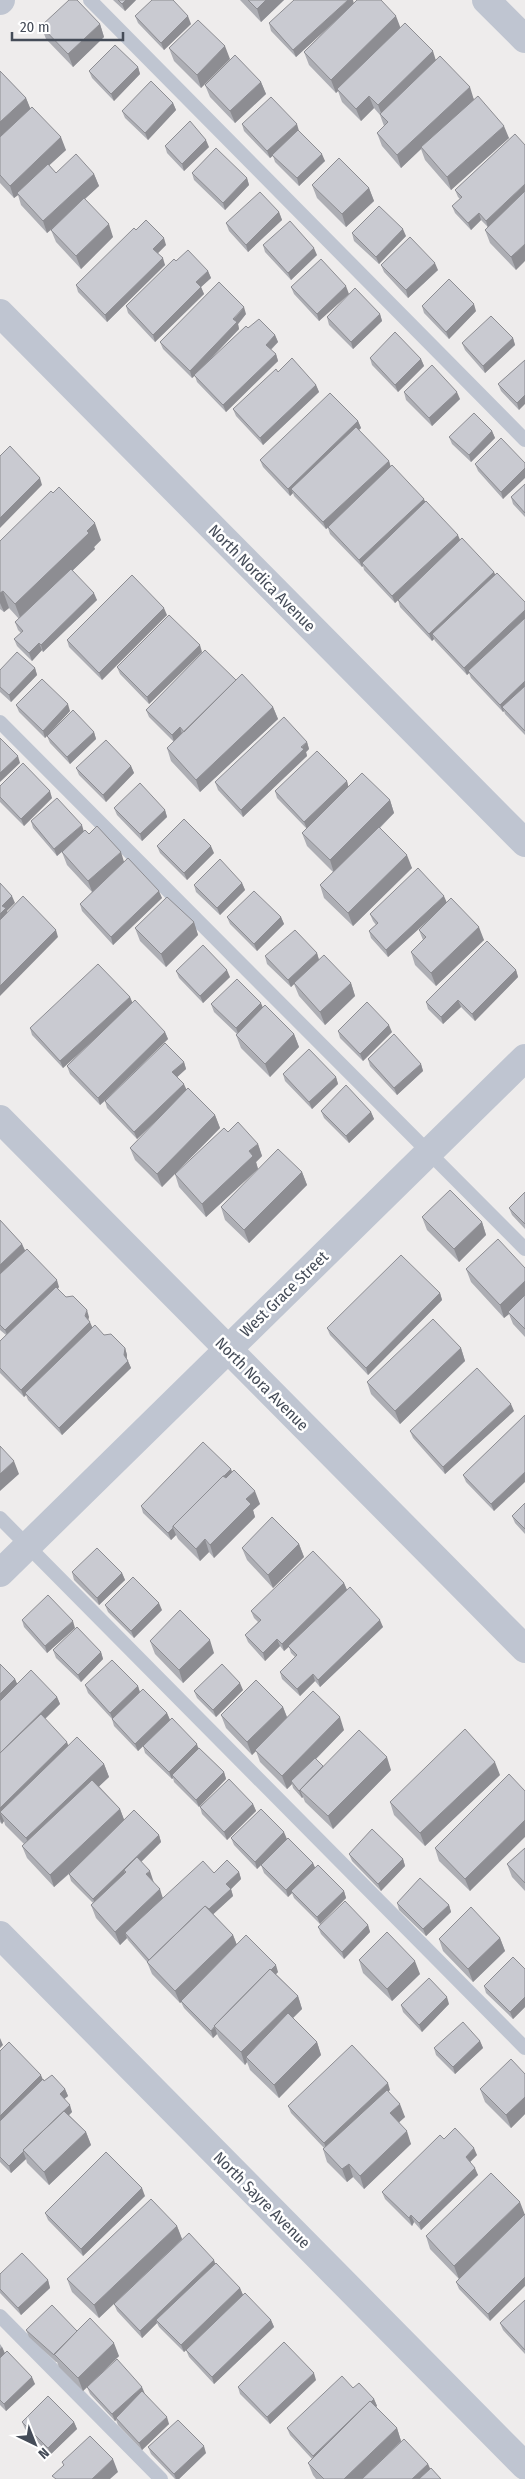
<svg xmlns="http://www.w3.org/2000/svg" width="525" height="2479" font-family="'Fira Sans Condensed',sans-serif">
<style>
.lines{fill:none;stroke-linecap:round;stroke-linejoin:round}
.service{stroke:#bfc5d1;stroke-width:14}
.minor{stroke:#bfc5d1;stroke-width:28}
.wall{fill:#adaeb4}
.shaded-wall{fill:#8d8d92}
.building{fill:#c9cad1;stroke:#8d8d92}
.labels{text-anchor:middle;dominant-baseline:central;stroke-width:5;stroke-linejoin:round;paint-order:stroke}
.street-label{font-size:16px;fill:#454c58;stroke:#fff}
</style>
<rect width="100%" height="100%" fill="#eeecec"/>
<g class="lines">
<path class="service" d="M90 0 525 440
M0 722 525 1249
M0 1518 525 2048
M0 2316 161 2479"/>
<path class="minor" d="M486 0 525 39
M0 1 1 0
M0 313 525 843
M0 1119 525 1649
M0 1573 525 1058
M0 1935 525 2466"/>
</g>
<path class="wall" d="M113 0H136L125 11Z
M240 0H284L261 22Z
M354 3 401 28 436 60 474 99 509 138 451 190 425 160 421 149 401 168 382 146 377 133 384 126 380 115 374 108 361 121 342 102 338 91 336 93 309 65 304 52 336 20 296 57 271 31 269 23Z
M135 16 191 24 164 50 138 23Z
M100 24 104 37 73 67 46 39 41 26Z
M169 48 230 59 201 88 174 61Z
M138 67 140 74 114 101 92 78 89 71Z
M0 71 26 98 30 109 66 150 49 165 56 173 94 174 99 186 85 199 113 237 81 269 56 242 51 230 47 233 21 205 18 195 14 198 0 183Z
M261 82 266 94 235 123 210 97 205 85Z
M173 103 176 110 148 140 125 118 122 111Z
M242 124 299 131 325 161 299 186 275 162 273 156 270 158 244 131Z
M515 134 516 270 490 243 485 230 488 227 481 220 471 230 455 213 452 206 460 199 458 197 455 190Z
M165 146 209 147 184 171 167 153Z
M192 173 247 178 249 185 225 210 194 180Z
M312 185 369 188 374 201 346 227 317 198Z
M279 212 282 220 248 252 229 231 226 223Z
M136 230 166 245 158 253 165 265 107 322 78 292 76 285Z
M352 233 406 236 379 264 354 241Z
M263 245 317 255 291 280 265 252Z
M176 261 208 271 211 278 201 287 204 294 155 342 128 313 126 306Z
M381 265 438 270 408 298 384 272Z
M291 287 349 294 319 321 294 294Z
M422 306 476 311 449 339 424 313Z
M246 314 238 324 239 329 206 364 248 328 275 335 278 342 271 350 276 354 278 361 226 412 197 382 195 376 192 378 163 349 160 342Z
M380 314 382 321 353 349 329 325 327 317Z
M513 338 515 345 485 373 465 350 462 343Z
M370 358 421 359 424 366 398 392 372 365Z
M525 360 519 410 501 391 498 384Z
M278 372 316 385 319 392 263 445 236 416 233 409Z
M404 392 460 399 432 426 406 400Z
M358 421 361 428 359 430 389 461 391 467 425 502 460 541 494 572 495 575 525 602V735L505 714 504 711 503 712 471 678 469 673 467 675 435 641 434 639 432 641 400 607 398 600 395 603 364 570 363 566 362 567 330 534 328 528 326 529 294 496 293 493 290 496 263 467 260 460Z
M492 431 495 438 471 462 452 444 449 437Z
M525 463 503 499 478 471 475 464Z
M525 484V517L513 504 511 497Z
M101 540 94 547 95 549 72 571 97 600 43 652 42 650 32 661 17 646 14 639 21 633 18 630 15 622 19 619 9 608 4 612 0 609V541Z
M167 615 102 680 69 647 67 640Z
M202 652 149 704 120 674 117 667Z
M35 668 37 675 11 702 0 692V670Z
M236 680 273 707 278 719 200 792 171 761 167 748 174 742 149 717 146 710Z
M16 705 70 711 45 738 19 712Z
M94 732 96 739 70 764 50 743 47 736Z
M307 742 309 749 306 752 307 756 243 817 218 790 215 782Z
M131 766 134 773 106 802 79 775 76 768Z
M347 781 348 787 390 800 394 813 380 828 412 868 353 926 324 898 320 885 333 872 307 846 302 833 307 829 277 798 275 791Z
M0 786 52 798 24 826 0 802Z
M114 808 165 810 167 817 142 841 117 815Z
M31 821 84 831 89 834 124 862 162 898 113 945 82 911 80 904 92 892 67 865 62 852 66 848 57 856 33 828Z
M157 846 214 853 187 880 160 853Z
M242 883 245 890 220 915 196 892 194 885Z
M446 903 484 940 436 986 415 965 411 952 423 940 419 930 433 916 388 957 371 938 369 931 376 925 373 921 370 914Z
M227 917H281L284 924 257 951 230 924Z
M194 922 198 935 166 967 140 941 135 928Z
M317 953 319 960 351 983 355 996 325 1025 299 996 294 984 291 987 267 964 265 956Z
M516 970 518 977 475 1021 461 1007 443 1024 428 1009 426 1002Z
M176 971 230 977 203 1003 179 978Z
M130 997 132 1003 165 1032 168 1039 110 1096 184 1062 186 1069 177 1077 187 1090 215 1115 220 1128 162 1187 135 1160 130 1148 168 1109 137 1139 107 1108 105 1101 100 1105 70 1074 67 1066 104 1031 63 1068 32 1035 30 1028Z
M211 1004 263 1007 294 1034 299 1047 270 1077 241 1048 236 1035 237 1034 214 1012Z
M338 1031 392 1032 363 1061 340 1038Z
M368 1059 421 1064 423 1071 397 1095 370 1066Z
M283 1074 336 1077 338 1084 312 1109 285 1081Z
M321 1111 371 1112 374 1119 349 1143 324 1118Z
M228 1132 258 1144 262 1156 256 1162 258 1169 206 1217 179 1187 175 1174Z
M302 1172 307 1185 249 1243 225 1220 221 1207Z
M525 1192V1229L512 1215 509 1208Z
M422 1217 482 1222 486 1235 459 1262 427 1230Z
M0 1220 22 1244 25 1250 59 1287 58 1289 66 1297 89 1317 88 1320 92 1327 125 1348 127 1355V1359L131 1368 62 1435 28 1400 26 1395 24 1397 0 1373V1341L6 1335 0 1330Z
M525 1268V1337L513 1324 509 1314 504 1318 471 1282 466 1269Z
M440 1293 442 1300 368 1375 330 1335 327 1328Z
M461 1348 465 1361 400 1424 371 1394 367 1382Z
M514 1411 445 1474 413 1438 410 1431Z
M525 1415 494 1511 466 1482 463 1475Z
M231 1469 232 1472 260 1504 253 1510 255 1517 214 1558 209 1552 200 1561 178 1539 176 1535 171 1540 143 1513 141 1506Z
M525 1503V1534L515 1523 512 1516Z
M299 1544 304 1557 273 1588 247 1560 242 1548Z
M72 1572 122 1573 125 1580 99 1605 74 1580Z
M344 1583 347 1590 383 1627 320 1687 315 1681 300 1696 282 1679 280 1672 295 1657 291 1653 289 1647 284 1651 280 1646 265 1661 248 1642 245 1635 258 1622 254 1618 251 1611Z
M105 1605 162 1610 134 1638 108 1612Z
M22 1620 75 1628 47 1653 24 1627Z
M150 1641 214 1653 183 1683 155 1654Z
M53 1650 101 1652 103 1659 81 1682 56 1658Z
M0 1664 15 1679 17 1684 57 1697 60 1704 45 1719 68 1746 104 1764 109 1777 99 1786 120 1809 124 1820 159 1835 161 1842 141 1862 163 1898 214 1873 239 1872 241 1879 231 1889 233 1896 213 1914 233 1935 237 1945 278 1972 276 1974 298 1996 302 2009 293 2018 317 2042 321 2055 279 2098 250 2070 247 2062 245 2065 219 2038 217 2034 213 2038 184 2008 181 2002 180 2003 152 1974 147 1962 128 1940 127 1938 120 1945 96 1918 91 1905 93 1903 71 1881 69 1874 54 1887 27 1858 22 1846 24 1844 5 1825 4 1821 2 1824 0 1822Z
M85 1685 138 1686 140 1692 167 1713 170 1720 224 1772 226 1779 199 1807 174 1782 173 1778 172 1779 145 1753 143 1746 138 1751 114 1726 112 1719 88 1693Z
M243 1690 216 1717 197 1698 194 1691Z
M283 1707 287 1717 344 1730 316 1759 323 1766 391 1770 333 1829 305 1802 303 1797 302 1798 293 1788 292 1784 287 1789 260 1762 256 1751 252 1755 226 1728 221 1715Z
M500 1775 425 1846 394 1815 390 1802Z
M525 1791 470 1891 439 1861 435 1848Z
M253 1804 256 1811 227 1840 202 1814 200 1807Z
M231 1838 287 1839 257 1869 234 1845Z
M525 1848V1891L512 1877 507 1864Z
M349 1854 403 1859 405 1866 381 1891 352 1861Z
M313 1863 315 1868 344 1891 346 1898 320 1924 294 1898 292 1893 288 1897 264 1873 261 1865Z
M397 1903 449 1905 451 1912 426 1936 399 1910Z
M368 1925 370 1932 344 1959 321 1934 318 1927Z
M500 1938 505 1951 473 1982 443 1951 439 1939Z
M359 1960 420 1974 392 2001 363 1973Z
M525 1969V2007L513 2019 486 1993 484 1986Z
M449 2004 422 2032 403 2012 401 2005Z
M480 2041 483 2048 455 2074 436 2055 434 2048Z
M0 2051 44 2081 65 2089 68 2096 64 2099 72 2112 69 2115 86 2132 91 2145 49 2185 27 2163 26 2159 11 2173 0 2162Z
M525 2074V2114L511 2128 485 2102 480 2089Z
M390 2090 388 2091 405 2117 399 2122 411 2144 364 2189 353 2177 347 2182 327 2162 323 2149 324 2148 291 2113 288 2106Z
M444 2139 477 2155 470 2162 478 2175 421 2230 414 2222 412 2226 385 2199 382 2192Z
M145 2196 83 2256 48 2220 45 2213Z
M525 2214 490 2321 459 2289 456 2282 459 2279 430 2249 426 2236Z
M177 2226 182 2239 214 2260 215 2264 240 2288 243 2295 271 2320 274 2327 214 2384 189 2357 186 2350 184 2352 159 2327 157 2323 142 2338 117 2311 114 2304 177 2244 99 2318 72 2292 67 2279Z
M0 2274 48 2280 50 2288 21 2315 0 2293Z
M525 2300V2354L503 2330 500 2323Z
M26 2330 77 2331 119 2356 83 2391 59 2367 57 2362H56L29 2337Z
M0 2344 2 2347 5 2353 35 2384 6 2411 0 2405Z
M316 2380 270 2424 240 2394 238 2387Z
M87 2387 145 2394 169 2424 142 2450 118 2425 116 2420 115 2421 90 2394Z
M353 2388 374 2399 377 2406 376 2407 397 2428 401 2441 428 2464 430 2468 441 2479H316L313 2475 308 2463 312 2459 290 2435 287 2428Z
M22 2422H74L77 2429 50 2455 25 2429Z
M148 2447 206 2453 179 2479H175L151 2454Z"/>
<path class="shaded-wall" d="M126 0H136L125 11 122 4Z
M266 0H284L261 22 257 9Z
M348 0H353L354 4 296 57 293 50Z
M188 16 191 24 164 50 161 43Z
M396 16 401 29 337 89 338 91 336 93 331 80Z
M100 24 104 37 73 67 68 54Z
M225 46 230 59 201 88 197 75Z
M433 51 437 64 383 118 378 105Z
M138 67 140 74 114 101 111 94Z
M261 82 266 94 235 123 230 111Z
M470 87 474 100 421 147V149L401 168 397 155Z
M369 96 374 108 361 121 356 109Z
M26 98 31 110 0 140V122Z
M173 103 176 110 148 140 145 133Z
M297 124 299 131 270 158 267 151Z
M504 126 509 138 451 190 447 177Z
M61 137 66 150 18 194 17 193 18 195 14 198 10 186Z
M206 140 209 147 184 171 182 164Z
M322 154 325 161 299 186 297 178Z
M94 174 99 186 47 233 43 221Z
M247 178 249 185 225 210 223 203Z
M525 184V193L488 228 486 221Z
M369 188 374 201 346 227 342 214Z
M279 212 282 220 248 252 246 245Z
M479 213 481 220 471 230 468 223Z
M109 224 113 237 81 269 76 256Z
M403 229 406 236 379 264 376 257Z
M164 238 166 245 155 256 153 249Z
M525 244V261L516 270 511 257Z
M314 248 317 255 291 280 288 273Z
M163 258 165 265 107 322 105 315Z
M435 263 438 270 408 298 406 290Z
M208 271 211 278 201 287 204 294 155 342 153 335 196 282Z
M346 286 349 294 319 321 317 314Z
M474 304 476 311 449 339 446 332Z
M244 307 246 314 238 324 239 329 192 378 190 371Z
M380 314 382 321 353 349 351 342Z
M275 335 278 342 268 352 266 345Z
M513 338 515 345 485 373 483 366Z
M276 354 278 361 226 412 223 405Z
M421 359 424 366 398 392 395 385Z
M316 385 319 392 263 445 260 438Z
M457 392 460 399 432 426 429 418Z
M525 395V404L519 410 517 403Z
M358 421 361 428 294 492 291 489 293 493 290 496 288 489Z
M492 431 495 438 471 462 469 455Z
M389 461 391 468 326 529 323 522Z
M525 468V478L503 499 501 492Z
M40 478 42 485 0 528V518Z
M424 499 427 506 362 563 363 566 362 567 359 560Z
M95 523 101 540 94 547 95 549 21 620 15 604Z
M458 535 461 542 395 603 392 596Z
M494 572 497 579 432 634 434 639 432 641 429 634Z
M3 591 9 608 4 612 0 603V593Z
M94 593 97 600 43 652 41 645Z
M164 608 167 615 102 680 99 673Z
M525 610V620L467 675 464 668Z
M39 643 42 650 32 661 29 653Z
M200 645 202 652 149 704 147 697Z
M35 668 37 675 11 702 9 695Z
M525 681V691L502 707 504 711 503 712 500 705Z
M68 704 70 711 45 738 43 731Z
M273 707 278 719 200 792 196 780Z
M180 727 182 734 174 742 172 735Z
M94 732 96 739 70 764 67 757Z
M307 742 309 749 306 752 307 756 243 817 241 810Z
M18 756 20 763 0 782V773Z
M131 766 134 773 106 802 103 795Z
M347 781 349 789 307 829 304 822Z
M50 791 52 798 24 826 21 819Z
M390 800 394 813 334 873 330 860Z
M165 810 167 817 142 841 140 834Z
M82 825 84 832 57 856 54 849Z
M211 846 214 853 187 880 184 873Z
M121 852 125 865 93 894 88 881Z
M407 855 412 868 353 926 348 913Z
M242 883 245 890 220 915 217 908Z
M159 891 162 898 113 945 111 937Z
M12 896 15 903 7 911 8 915 0 923V914L2 906Z
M444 896 447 903 388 957 386 950Z
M281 917 284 924 257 951 254 944Z
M194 922 198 935 166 967 161 954Z
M479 927 484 940 436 986 431 973Z
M56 930 58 937 0 996V986Z
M317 953 319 960 291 987 288 980Z
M227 970 230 977 203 1003 200 996Z
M516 970 518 977 475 1021 472 1014Z
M351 983 355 996 325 1025 320 1012Z
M130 997 133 1004 63 1068 60 1061Z
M458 1000 461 1007 443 1024 441 1017Z
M261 1003 264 1010 239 1036 236 1028Z
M389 1025 392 1032 363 1061 360 1054Z
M165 1032 168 1039 100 1105 98 1098Z
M294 1034 299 1047 270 1077 265 1064Z
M184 1062 186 1069 175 1079 172 1072Z
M421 1064 423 1071 397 1095 394 1088Z
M336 1077 338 1084 312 1109 309 1102Z
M184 1084 187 1091 137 1139 134 1132Z
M371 1112 374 1119 349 1143 346 1136Z
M215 1115 220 1128 162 1187 157 1174Z
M258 1144 262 1156 256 1162 258 1169 206 1217 202 1204 249 1151Z
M302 1172 307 1185 249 1243 244 1230Z
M482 1222 486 1235 459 1262 454 1249Z
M22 1244 25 1251 0 1274V1265Z
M57 1280 59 1287 8 1337 5 1330Z
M525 1281V1298L508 1312 509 1314 504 1318 500 1305Z
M440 1293 442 1300 368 1375 366 1368Z
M87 1310 89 1317 87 1324 85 1316Z
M90 1322 93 1329 25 1393 26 1395 24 1397 21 1390Z
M125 1348 127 1355 126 1362 124 1355Z
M461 1348 465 1361 400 1424 395 1411Z
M128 1361 131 1368 62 1435 59 1428Z
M511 1404 514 1411 445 1474 443 1467Z
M14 1461 19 1474 0 1491V1474Z
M231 1469 233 1476 174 1527Z
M525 1472V1482L494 1511 491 1504Z
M255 1491 260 1504 253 1510 255 1517 214 1558 210 1545 246 1499Z
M173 1528 176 1535 171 1540 168 1533Z
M205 1539 209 1552 200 1561 196 1549Z
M299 1544 304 1557 273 1588 268 1575Z
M122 1573 125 1580 99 1605 97 1598Z
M344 1583 347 1590 284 1651 282 1644Z
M159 1603 162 1610 134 1638 131 1631Z
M380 1620 383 1627 320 1687 318 1680Z
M73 1621 75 1628 47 1653 45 1646Z
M277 1639 280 1646 265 1661 263 1653Z
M210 1640 214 1653 183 1683 179 1670Z
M101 1652 103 1659 81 1682 78 1675Z
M313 1674 315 1681 300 1696 297 1689Z
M15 1679 18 1686 0 1704V1694Z
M240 1683 243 1690 216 1717 213 1710Z
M138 1686 140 1693 113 1720 110 1713Z
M57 1697 60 1704 0 1763V1753Z
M283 1707 288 1720 252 1755 247 1742Z
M167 1713 170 1720 138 1751 135 1744Z
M340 1717 344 1730 292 1783 291 1781 292 1784 287 1789 282 1776Z
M67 1742 72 1755 0 1812 4 1821 2 1824 0 1819V1808Z
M197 1744 199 1751 172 1775 173 1778 172 1779 169 1772Z
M387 1757 391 1770 333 1829 328 1816Z
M495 1762 500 1775 425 1846 420 1833Z
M104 1764 109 1777 31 1851 26 1838Z
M224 1772 226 1779 199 1807 196 1800Z
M300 1790 303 1797 302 1798 299 1791Z
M253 1804 256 1811 227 1840 224 1832Z
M120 1809 125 1822 54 1887 50 1875Z
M525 1820V1837L470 1891 465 1879Z
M284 1832 287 1839 257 1869 255 1862Z
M159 1835 161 1842 127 1876 126 1872 124 1870 126 1877 96 1906 93 1899Z
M403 1859 405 1866 381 1891 378 1884Z
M313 1863 316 1870 291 1891 292 1893 288 1897 286 1890Z
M150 1871 154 1883 146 1874Z
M239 1872 241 1879 231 1889 233 1896 154 1969 151 1962 226 1884Z
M160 1889 164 1902 125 1933 127 1938 120 1945 115 1932Z
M344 1891 346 1898 320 1924 317 1917Z
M449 1905 451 1912 426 1936 423 1929Z
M368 1925 370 1932 344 1959 342 1952Z
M233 1935 238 1948 180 2003 175 1991Z
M500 1938 505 1951 473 1982 468 1969Z
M415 1961 420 1974 392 2001 387 1989Z
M276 1965 278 1972 220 2031 215 2026Z
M298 1996 302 2009 249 2061 246 2057 247 2062 245 2065 241 2052Z
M447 1997 449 2004 422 2032 419 2025Z
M525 1997V2007L513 2019 510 2012Z
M215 2027 217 2034 213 2038 211 2031Z
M0 2038 3 2045 0 2048Z
M480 2041 483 2048 455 2074 453 2067Z
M317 2042 321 2055 279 2098 274 2085Z
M41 2075 44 2082 0 2126V2116Z
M388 2083 390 2090 327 2150 324 2143Z
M65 2089 68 2096 62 2101 60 2094Z
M525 2097V2114L511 2128 506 2115Z
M400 2104 405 2117 395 2126 390 2113Z
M70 2105 72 2112 28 2156 24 2151Z
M407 2131 411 2144 364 2189 360 2176Z
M86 2132 91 2145 49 2185 44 2172Z
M474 2148 477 2155 468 2164 466 2157Z
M23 2151 26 2159 11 2173 9 2166Z
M349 2164 353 2177 347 2182 342 2169Z
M475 2168 478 2175 421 2230 419 2223Z
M142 2188 145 2196 83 2256 81 2249Z
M520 2202 525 2215 459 2279 454 2266Z
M411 2215 414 2222 412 2226 409 2218Z
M177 2226 182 2239 99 2318 94 2305Z
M214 2260 216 2267 156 2320 157 2323 142 2338 140 2331Z
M525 2277V2286L490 2321 488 2314Z
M48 2280 50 2288 21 2315 18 2308Z
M240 2288 243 2295 184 2352 181 2345Z
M271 2320 274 2327 214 2384 212 2377Z
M114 2343 119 2356 83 2391 78 2378Z
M2 2347 5 2354 0 2358V2349Z
M314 2373 316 2380 270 2424 267 2417Z
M32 2377 35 2384 6 2411 4 2404Z
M142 2387 145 2394 116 2418V2420L115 2421 112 2414Z
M374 2399 377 2406 316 2463 313 2456Z
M167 2417 169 2424 142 2450 139 2443Z
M74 2422 77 2429 50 2455 48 2448Z
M397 2428 401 2441 362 2479H344Z
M204 2446 206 2453 179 2479H176L174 2474Z
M113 2459 118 2472 110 2479H92Z
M428 2464 431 2471 422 2479H412Z"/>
<path class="building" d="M69 0H77L100 24 68 54 41 26Z
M118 0H126L122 4Z
M152 0H173L188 16 161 43 135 16Z
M248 0H266L257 9Z
M294 0H348L293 50 269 23Z
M357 0H381L396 16 331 80 304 52Z
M198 20 225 46 197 75 169 48Z
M405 23 433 51 378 105 369 96 356 109 337 89Z
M115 45 138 67 111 94 89 71Z
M235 55 261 82 230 111 205 85Z
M440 56 470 87 397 155 377 133 388 122 380 114Z
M0 71 26 98 0 122Z
M151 81 173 103 145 133 122 111Z
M478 96 504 126 447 177 421 147Z
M271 97 297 124 267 151 242 124Z
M32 107 61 137 10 186 0 175V137Z
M190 121 206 140 182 164 165 146Z
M298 130 322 154 297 178 272 155Z
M515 134 525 145V184L486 221 479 213 468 223 452 206 462 197 455 190Z
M216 148 247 178 223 203 192 173Z
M76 154 94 174 43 221 17 193 48 164 56 173Z
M339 158 369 188 342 214 312 185Z
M525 191V244L511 257 485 230Z
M260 192 279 212 246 245 226 223Z
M84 198 109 224 76 256 51 230Z
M379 206 403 229 376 257 352 233Z
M146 220 164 238 153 249 163 258 105 315 76 285 134 228 136 230Z
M290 221 314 248 288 273 263 245Z
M410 237 435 263 406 290 381 265Z
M188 250 208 271 196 282 201 287 153 335 126 306 174 259 176 261Z
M321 259 346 286 317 314 291 287Z
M449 279 474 304 446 332 422 306Z
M219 282 244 307 233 319 237 322 190 371 160 342Z
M355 288 380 314 351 342 327 317Z
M491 316 513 338 483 366 462 343Z
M259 319 275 335 266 345 276 354 223 405 194 375 246 326 248 328Z
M395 332 421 359 395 385 370 358Z
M292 358 316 385 260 438 233 409 276 369 278 372Z
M525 360V395L517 403 498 384Z
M432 365 457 392 429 418 404 392Z
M330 393 358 421 288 489 260 460Z
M474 413 492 431 469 455 449 437Z
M356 427 389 461 323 522 291 489Z
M501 438 525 463V468L501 492 475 464Z
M10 446 40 478 0 518V456Z
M392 465 424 499 359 560 328 527Z
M525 484V513L511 497Z
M59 487 95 523 87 531 89 533 15 604 3 591 0 593V541L51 491 53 493Z
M426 501 458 535 392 596 362 563Z
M462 538 494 572 429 634 398 600Z
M71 569 94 593 41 645 39 643 29 653 14 639 23 631 15 622Z
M497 573 525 602V610L464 668 432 634Z
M132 575 164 608 99 673 67 640Z
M169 615 200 645 147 697 117 667Z
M525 618V681L500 705 468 671Z
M205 650 236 680 184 732 180 727 172 735 146 710Z
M17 652 35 668 9 695 0 687V670Z
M242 674 273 707 196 780 167 748Z
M42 679 68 704 43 731 16 705Z
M525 686V731L502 707Z
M73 710 94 732 67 757 47 736Z
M284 717 307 742 301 747 304 749 241 810 215 782Z
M0 738 18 756 0 773Z
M106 740 131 766 103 795 76 768Z
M317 751 347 781 304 822 275 791Z
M23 763 50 791 21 819 0 797V786Z
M362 773 390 800 330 860 302 833Z
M140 783 165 810 140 834 114 808Z
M57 798 82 825 54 849 31 821Z
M184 819 211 846 184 873 157 846Z
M97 826 121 852 88 881 62 852 85 830 89 834Z
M379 827 407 855 348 913 320 885Z
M128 858 159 891 111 937 80 904Z
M220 859 242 883 217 908 194 885Z
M418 868 444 896 386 950 369 931 378 923 370 914Z
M0 883 12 896 2 906 6 908 0 914Z
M254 891 281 917 254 944 227 917Z
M23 896 56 930 0 986V920Z
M167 897 194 922 161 954 135 928Z
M451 898 479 927 431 973 411 952 426 937 419 930Z
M295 930 317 953 288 980 265 956Z
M487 941 516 970 472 1014 458 1000 441 1017 426 1002Z
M203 945 227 970 200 996 176 971Z
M324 955 351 983 320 1012 294 983Z
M98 964 130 997 60 1061 30 1028Z
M237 979 261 1003 236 1028 211 1004Z
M135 1000 165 1032 98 1098 67 1066Z
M367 1002 389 1025 360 1054 338 1031Z
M265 1005 294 1034 265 1064 236 1035Z
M394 1034 421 1064 394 1088 368 1059Z
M165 1043 184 1062 172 1072 184 1084 134 1132 105 1101Z
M309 1049 336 1077 309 1102 283 1074Z
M346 1085 371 1112 346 1136 321 1111Z
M188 1088 215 1115 157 1174 130 1148Z
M238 1122 258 1144 249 1151 253 1156 202 1204 175 1174 224 1128 228 1132Z
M278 1149 302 1172 244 1230 221 1207Z
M450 1190 482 1222 454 1249 422 1217Z
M525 1192V1224L509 1208Z
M0 1220 22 1244 0 1265Z
M498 1239 525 1268V1281L500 1305 466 1269Z
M27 1249 57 1280 5 1330 0 1325V1274Z
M401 1255 440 1293 366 1368 327 1328Z
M56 1287 66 1297 73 1296 87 1310 85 1316 90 1322 21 1390 0 1368V1341Z
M525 1295V1329L508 1312Z
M433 1319 461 1348 395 1411 367 1382Z
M95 1325 104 1335 111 1334 125 1348 124 1355 128 1361 59 1428 25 1393Z
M477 1368 511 1404 443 1467 410 1431Z
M525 1415V1472L491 1504 463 1475Z
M203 1442 231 1469 224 1476H223L173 1526V1528L168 1533 141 1506Z
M0 1446 14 1461 0 1474Z
M234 1470 255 1491 246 1499 251 1504 210 1545 205 1539 196 1549 173 1526 223 1476 226 1478Z
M525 1503V1529L512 1516Z
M272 1517 299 1544 268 1575 242 1548Z
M97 1548 122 1573 97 1598 72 1572Z
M313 1551 344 1583 282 1644 277 1639 263 1653 245 1635 261 1620 251 1611Z
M133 1577 159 1603 131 1631 105 1605Z
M350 1587 380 1620 318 1680 313 1674 297 1689 280 1672 297 1655 288 1646Z
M48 1595 73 1621 45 1646 22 1620Z
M180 1610 210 1640 179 1670 150 1641Z
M77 1627 101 1652 78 1675 53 1650Z
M112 1660 138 1686 110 1713 85 1685Z
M0 1664 15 1679 0 1694Z
M222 1664 240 1683 213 1710 194 1691Z
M31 1670 57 1697 0 1753V1701Z
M256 1680 283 1707 247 1742 221 1715Z
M143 1689 167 1713 135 1744 112 1719Z
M313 1691 340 1717 282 1776 255 1750Z
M41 1714 67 1742 0 1808V1753Z
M172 1718 197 1744 169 1772 143 1746Z
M465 1729 495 1762 420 1833 390 1802Z
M359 1730 387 1757 328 1816 300 1790Z
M77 1737 104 1764 26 1838 0 1812Z
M199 1748 224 1772 196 1800 172 1775Z
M315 1758 323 1766 299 1791 291 1781Z
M509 1774 525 1791V1820L465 1879 435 1848Z
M229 1779 253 1804 224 1832 200 1807Z
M92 1780 120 1809 50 1875 22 1846Z
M261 1809 284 1832 255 1862 231 1838Z
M134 1810 159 1835 93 1899 69 1874Z
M372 1829 403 1859 378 1884 349 1854Z
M288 1838 313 1863 286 1890 261 1865Z
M525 1848V1883L507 1864Z
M137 1857 150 1871 146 1874 160 1889 115 1932 91 1905 126 1872 124 1870Z
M227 1860 239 1872 226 1884 231 1889 209 1909 205 1906 149 1960 125 1933 203 1861 214 1873Z
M318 1865 344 1891 317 1917 291 1891Z
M420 1878 449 1905 423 1929 397 1903Z
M345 1901 368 1925 342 1952 318 1927Z
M205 1906 233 1935 175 1991 147 1962Z
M471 1907 500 1938 468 1969 439 1939Z
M387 1932 415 1961 387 1989 359 1960Z
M246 1935 276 1965 271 1970 270 1969 214 2026H215L211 2031 181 2001Z
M513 1957 525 1969V1997L510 2012 484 1986Z
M270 1969 298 1996 241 2052 214 2026Z
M429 1978 447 1997 419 2025 401 2005Z
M288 2013 317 2042 274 2085 246 2057Z
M463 2022 480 2041 453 2067 434 2048Z
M9 2042 41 2075 0 2116V2051Z
M352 2045 388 2083 324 2143 288 2106Z
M511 2059 525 2074V2097L506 2115 480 2089Z
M52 2075 65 2089 60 2094 70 2105 23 2150 24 2151 9 2166 0 2157V2121L43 2079 44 2081Z
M387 2090 400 2104 390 2113 407 2131 360 2176 349 2164 342 2169 323 2149Z
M64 2111 86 2132 44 2172 23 2150Z
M455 2128 474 2148 466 2157 475 2168 419 2223 411 2215 409 2218 382 2192 440 2135 444 2139Z
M106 2152 142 2188 81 2249 45 2213Z
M491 2173 520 2202 454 2266 426 2236Z
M151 2199 177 2226 94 2305 67 2279Z
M525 2214V2277L488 2314 456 2282Z
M189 2233 214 2260 140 2331 114 2304Z
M22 2253 48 2280 18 2308 0 2289V2274Z
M216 2263 240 2288 181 2345 156 2320Z
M245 2293 271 2320 212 2377 186 2350Z
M525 2300V2350L500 2323Z
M52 2305 77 2331 54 2355 26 2330Z
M90 2318 114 2343 78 2378 54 2354Z
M284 2342 314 2373 267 2417 238 2387Z
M7 2351 32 2377 4 2404 0 2400V2358Z
M117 2359 142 2387 112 2414 87 2387Z
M342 2376 353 2388 359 2383 374 2399 371 2402 370 2401 313 2456 287 2428Z
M142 2391 167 2417 139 2443 116 2418Z
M48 2396 74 2422 48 2448 22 2422Z
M370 2401 397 2428 344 2479H324L308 2463Z
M178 2420 204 2446 174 2474 148 2447Z
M90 2436 113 2459 92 2479H56L52 2476 64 2465 62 2462Z
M404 2439 428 2464 412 2479H362Z
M431 2468 441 2479H419Z"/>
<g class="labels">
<g class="street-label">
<text transform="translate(262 578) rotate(45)">North Nordica Avenue</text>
<text transform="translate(284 1294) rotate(-44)">West Grace Street</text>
<text transform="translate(262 1384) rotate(45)">North Nora Avenue</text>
<text transform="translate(262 2200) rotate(45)">North Sayre Avenue</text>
</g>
</g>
<g transform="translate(35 2444) rotate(137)" stroke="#ffffff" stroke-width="4" paint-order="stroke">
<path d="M0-4L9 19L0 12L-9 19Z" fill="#454c58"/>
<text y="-8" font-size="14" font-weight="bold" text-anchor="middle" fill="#454c58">N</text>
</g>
<path d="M12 32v8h111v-8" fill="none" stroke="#454c58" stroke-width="2.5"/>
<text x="20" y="32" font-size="15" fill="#454c58" stroke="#ffffff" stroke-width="4" paint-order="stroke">20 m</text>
</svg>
